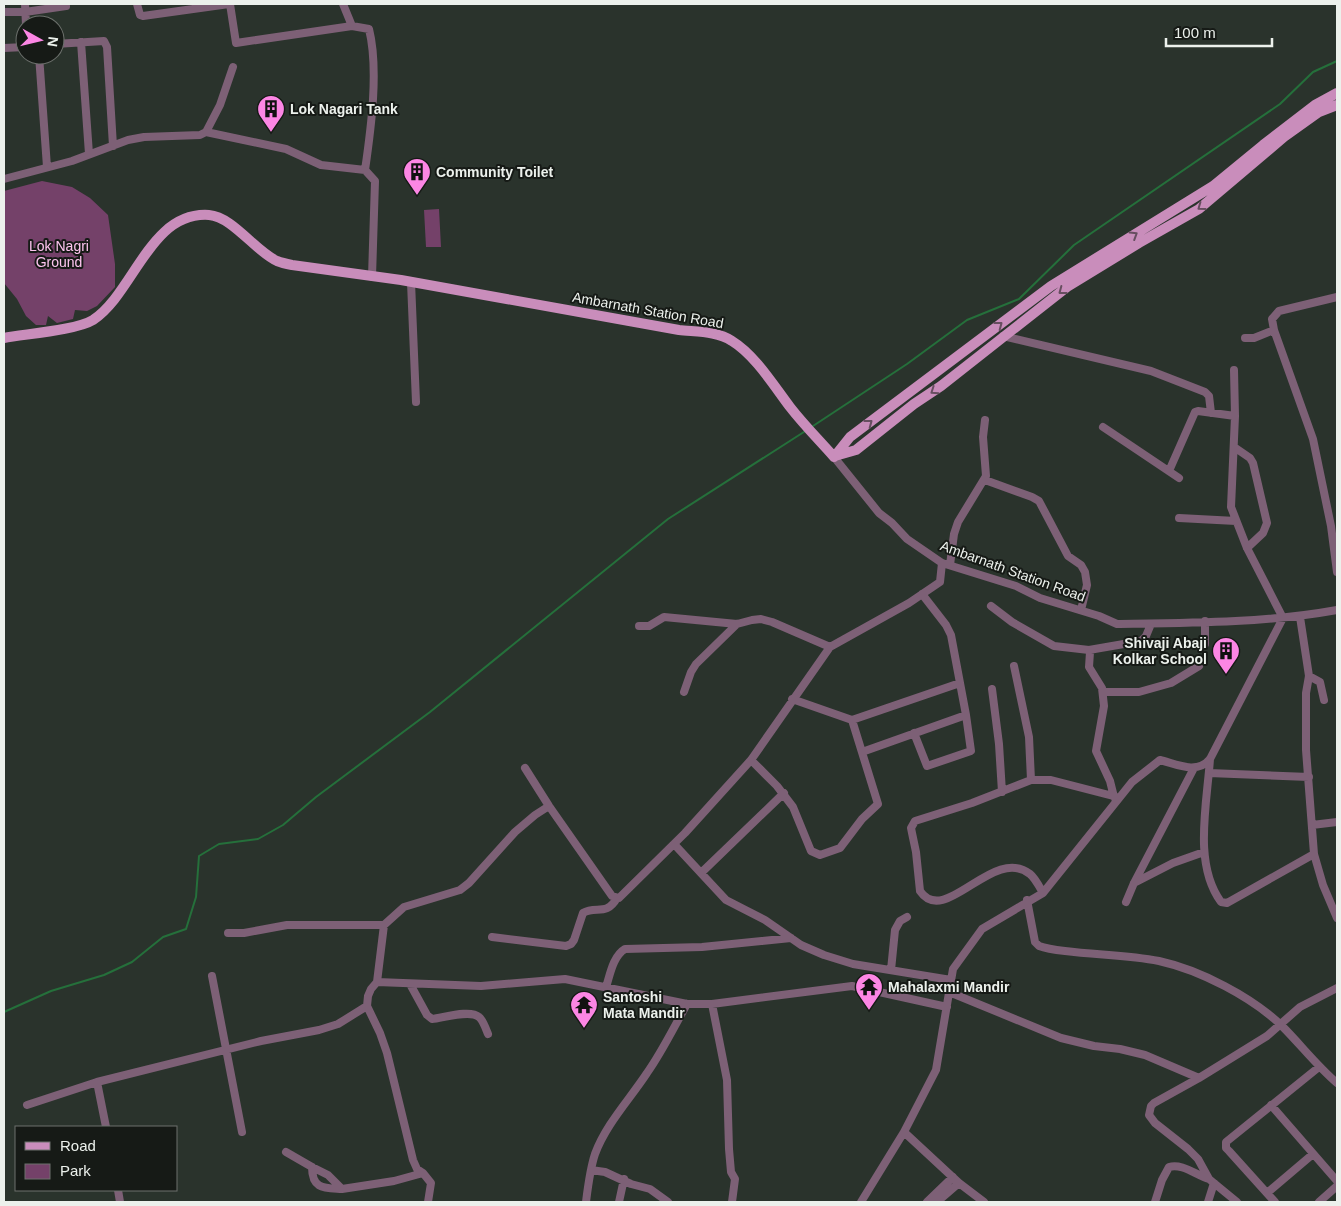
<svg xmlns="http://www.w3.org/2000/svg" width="1341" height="1206" font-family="Helvetica,sans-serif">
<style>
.green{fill:#744169}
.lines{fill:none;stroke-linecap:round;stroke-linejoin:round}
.stream{stroke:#25703b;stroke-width:2}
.minor{stroke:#7d6076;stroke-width:8}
.major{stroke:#c98dbb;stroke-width:10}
.oneway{stroke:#674e60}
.labels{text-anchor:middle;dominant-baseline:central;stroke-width:4;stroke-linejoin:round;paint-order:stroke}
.poi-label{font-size:14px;font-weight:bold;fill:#ecf1ec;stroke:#161a16;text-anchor:start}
.park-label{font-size:14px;fill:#fdc4ef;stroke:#161a16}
.street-label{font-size:14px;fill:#ecf1ec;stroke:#161a16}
</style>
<rect width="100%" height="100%" fill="#2a332c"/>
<path class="green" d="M42 181 72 187 90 198 108 215 115 264V287L97 306 87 311 75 310 73 319 57 323 48 316 46 325H36L26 316 17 299 4 283V191Z
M439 209 441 247H426L424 210Z"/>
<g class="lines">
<path class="stream" d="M813 426 907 364 967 320 1019 299 1074 245 1280 104 1313 72 1337 61
M4 1012 51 991 104 975 132 962 163 937 186 929 196 897 199 856 219 844 258 839 283 825 316 797 430 712 668 519 807 430"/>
<path class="minor" d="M25 4 26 25
M137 4 140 15 143 16 229 4
M230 4 236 43 352 26
M343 4 352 26 369 29C379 69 371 129 365 170L375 181 372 277
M4 12H25L66 6
M81 42 89 154
M55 44 104 41 107 47 113 146
M4 48 25 47
M39 55 47 167
M206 132 286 149 321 165 365 170
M4 179 72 161 128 140 144 137 200 135 206 132 220 105 233 67
M411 282 416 402
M1337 297 1279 311 1272 319 1274 330 1313 439 1331 526 1337 572
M1003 336 1151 371 1205 392 1209 396 1211 413
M1245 338H1254L1274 330
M1103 427 1179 478
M1234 447 1250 458 1253 463 1267 523 1263 533 1247 548
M834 457 879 513 892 523 907 539 942 563 1016 586 1040 598 1099 616 1117 624C1190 623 1265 623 1337 610
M1169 471 1195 412 1198 411 1235 416
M985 480 1032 497 1039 501 1068 556 1081 565 1085 572 1087 585 1081 610
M1179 518 1236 521
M950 565 954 534 958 522 986 476 983 437 985 420
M991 606 1012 622 1054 646 1089 650 1090 652 1089 667 1102 688 1104 706 1096 751 1110 781 1114 797
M1300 617 1309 676 1306 693V750L1314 854 1323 885 1337 918
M639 626H649L664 617 737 624 752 620 761 619 772 622 830 647
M1205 644V621
M1089 650 1141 641 1146 636 1151 624
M1014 666 1029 737 1031 780 972 803 915 821 911 828 912 833 916 852 920 891C945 928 993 845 1030 874 1035 878 1039 886 1043 893
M1309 676 1320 682 1324 700
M992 689 999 744 1002 792
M684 692 691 672 696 664 737 624
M1103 692H1139L1171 683 1199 666
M852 720 960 683
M914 733 927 766 971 751 966 715 951 635 946 625 922 594
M862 752 966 715
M1210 759C1207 804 1193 864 1221 902L1227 903 1314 854
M751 760 777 786 793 807 811 851 820 855 840 848 862 819 878 804 852 720 792 699
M525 768 549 806 612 896 619 898 685 833 751 760 830 647 909 603 940 582 942 563
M1209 773 1309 777
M1031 780H1051L1117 797
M1312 825 1337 822
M674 844 726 900 765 920 801 945 824 955 853 964 951 980
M701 873 784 793
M1134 883 1173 863 1204 852
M1027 900 1035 942 1039 946C1047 949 1056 950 1065 951 1096 955 1128 955 1159 961 1200 970 1252 997 1282 1026 1301 1045 1317 1066 1337 1083
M1126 902 1134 883 1194 768
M228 933H244L287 925H384
M492 937 566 946 571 944 574 940 583 913C596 905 606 917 617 898
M891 970 895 930 900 921 907 917
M212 976 242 1132
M377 982 384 925 404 907 460 890 469 883 515 832 535 815 549 806
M410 984 427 1015 432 1019C443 1018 470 1009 479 1017 483 1020 486 1029 488 1034
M606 987C610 975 613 956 625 949L702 947 791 938
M949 992 1061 1038 1094 1046 1120 1049 1145 1055 1199 1078 1267 1036 1300 1007 1337 988
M712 1004 727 1080 729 1149 731 1172 735 1179 732 1202
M1199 1078 1154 1103 1151 1106 1149 1115 1155 1123 1188 1149 1198 1159 1209 1179 1237 1202
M97 1082 106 1127
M27 1105 97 1082 261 1041 319 1030 338 1024 367 1006
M1271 1105 1337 1181
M286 1152 312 1167 328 1175 342 1189 394 1181 423 1173 417 1169 413 1160 387 1053 380 1033 367 1006 368 996 371 989 377 982 481 986 565 979 687 1004H712L852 986 947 1007
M312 1167C312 1190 325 1188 342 1189
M591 1170 605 1172 631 1184 650 1189 668 1202
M423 1173 431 1183 428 1202
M118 1190 120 1202
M1267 1193 1313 1154
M586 1202C588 1186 590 1169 595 1154 606 1124 630 1099 647 1073 662 1052 674 1027 687 1004
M619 1202 624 1179
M861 1202 904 1132
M927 1202 953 1177
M937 1202 959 1183
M984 1202 959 1183 904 1132 936 1070 953 969 982 929 1043 893 1132 782 1160 760C1176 764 1197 775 1210 759L1283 618 1247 548 1231 507 1235 416 1234 370
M1155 1202 1162 1180 1169 1167C1182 1163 1196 1175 1209 1179
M1208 1202 1214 1183
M1275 1202 1229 1151 1226 1148V1142L1319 1067
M1319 1202 1337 1186"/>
<path class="major" d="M4 338C25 334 77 330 93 320 134 293 150 211 209 215 233 217 255 251 277 261 282 263 287 264 292 265L401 280 679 330C696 332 717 331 732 341 755 355 774 386 790 407 804 425 819 440 834 457
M835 456 856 450 914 404 941 386 1067 287 1139 243 1199 209 1284 137 1319 112 1337 105
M834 457 850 437 1051 286 1213 186 1263 145 1315 105 1337 93"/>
</g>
<defs><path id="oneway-chevron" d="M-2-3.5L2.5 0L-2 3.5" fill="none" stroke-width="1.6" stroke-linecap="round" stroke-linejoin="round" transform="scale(1.25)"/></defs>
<g class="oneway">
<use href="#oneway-chevron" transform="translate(1201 207) rotate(144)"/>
<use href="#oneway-chevron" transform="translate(1134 235) rotate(-32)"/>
<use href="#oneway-chevron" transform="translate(1062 291) rotate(143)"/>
<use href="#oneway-chevron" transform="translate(999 325) rotate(-37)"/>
<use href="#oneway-chevron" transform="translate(934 391) rotate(146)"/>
<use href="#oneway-chevron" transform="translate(869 423) rotate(-37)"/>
</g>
<defs>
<symbol id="building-pin" viewBox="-11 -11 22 30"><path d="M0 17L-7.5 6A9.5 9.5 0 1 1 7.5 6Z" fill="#fc86e4" stroke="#161a16"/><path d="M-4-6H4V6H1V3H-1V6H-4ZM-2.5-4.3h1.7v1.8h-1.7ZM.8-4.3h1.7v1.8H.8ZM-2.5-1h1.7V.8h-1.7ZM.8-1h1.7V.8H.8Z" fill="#111"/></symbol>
<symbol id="temple-pin" viewBox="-11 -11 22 30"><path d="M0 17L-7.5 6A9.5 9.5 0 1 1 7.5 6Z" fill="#fc86e4" stroke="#161a16"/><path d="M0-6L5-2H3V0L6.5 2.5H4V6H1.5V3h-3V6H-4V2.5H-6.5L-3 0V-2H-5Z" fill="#111"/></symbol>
</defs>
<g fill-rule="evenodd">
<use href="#building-pin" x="255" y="93" width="32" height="43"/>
<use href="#building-pin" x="401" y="156" width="32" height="43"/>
<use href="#building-pin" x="1210" y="635" width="32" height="43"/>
<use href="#temple-pin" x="853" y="971" width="32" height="43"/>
<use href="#temple-pin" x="568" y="989" width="32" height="43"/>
</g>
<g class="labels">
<g class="poi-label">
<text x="290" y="109">Lok Nagari Tank</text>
<text x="436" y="172">Community Toilet</text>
<text x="1207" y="643" text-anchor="end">Shivaji Abaji<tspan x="1207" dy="16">Kolkar School</tspan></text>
<text x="888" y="987">Mahalaxmi Mandir</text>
<text x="603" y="997">Santoshi<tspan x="603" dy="16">Mata Mandir</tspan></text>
</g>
<g class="park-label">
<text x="59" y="246">Lok Nagri<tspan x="59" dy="16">Ground</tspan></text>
</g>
<g class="street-label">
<text transform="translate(648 310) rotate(10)">Ambarnath Station Road</text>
<text transform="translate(1013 571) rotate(20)">Ambarnath Station Road</text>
</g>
</g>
<rect width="1341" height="1206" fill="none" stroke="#ecf1ec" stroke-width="10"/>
<rect x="15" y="1126" width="162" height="65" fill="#161a16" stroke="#6c706c"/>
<rect x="25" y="1142" width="25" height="8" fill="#c98dbb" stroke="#6c706c"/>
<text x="60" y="1151" font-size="15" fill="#ecf1ec">Road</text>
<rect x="25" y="1164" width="25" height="15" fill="#744169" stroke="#6c706c"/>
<text x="60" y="1176" font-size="15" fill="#ecf1ec">Park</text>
<g transform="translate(40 40) rotate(98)"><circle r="24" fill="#161a16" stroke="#6c706c"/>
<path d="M0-4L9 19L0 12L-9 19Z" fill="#fc86e4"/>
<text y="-8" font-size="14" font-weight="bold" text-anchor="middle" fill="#ecf1ec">N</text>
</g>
<path d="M1166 38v8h106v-8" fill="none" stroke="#ecf1ec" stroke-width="2.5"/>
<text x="1174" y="38" font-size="15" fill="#ecf1ec" stroke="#161a16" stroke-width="4" paint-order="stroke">100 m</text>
</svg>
